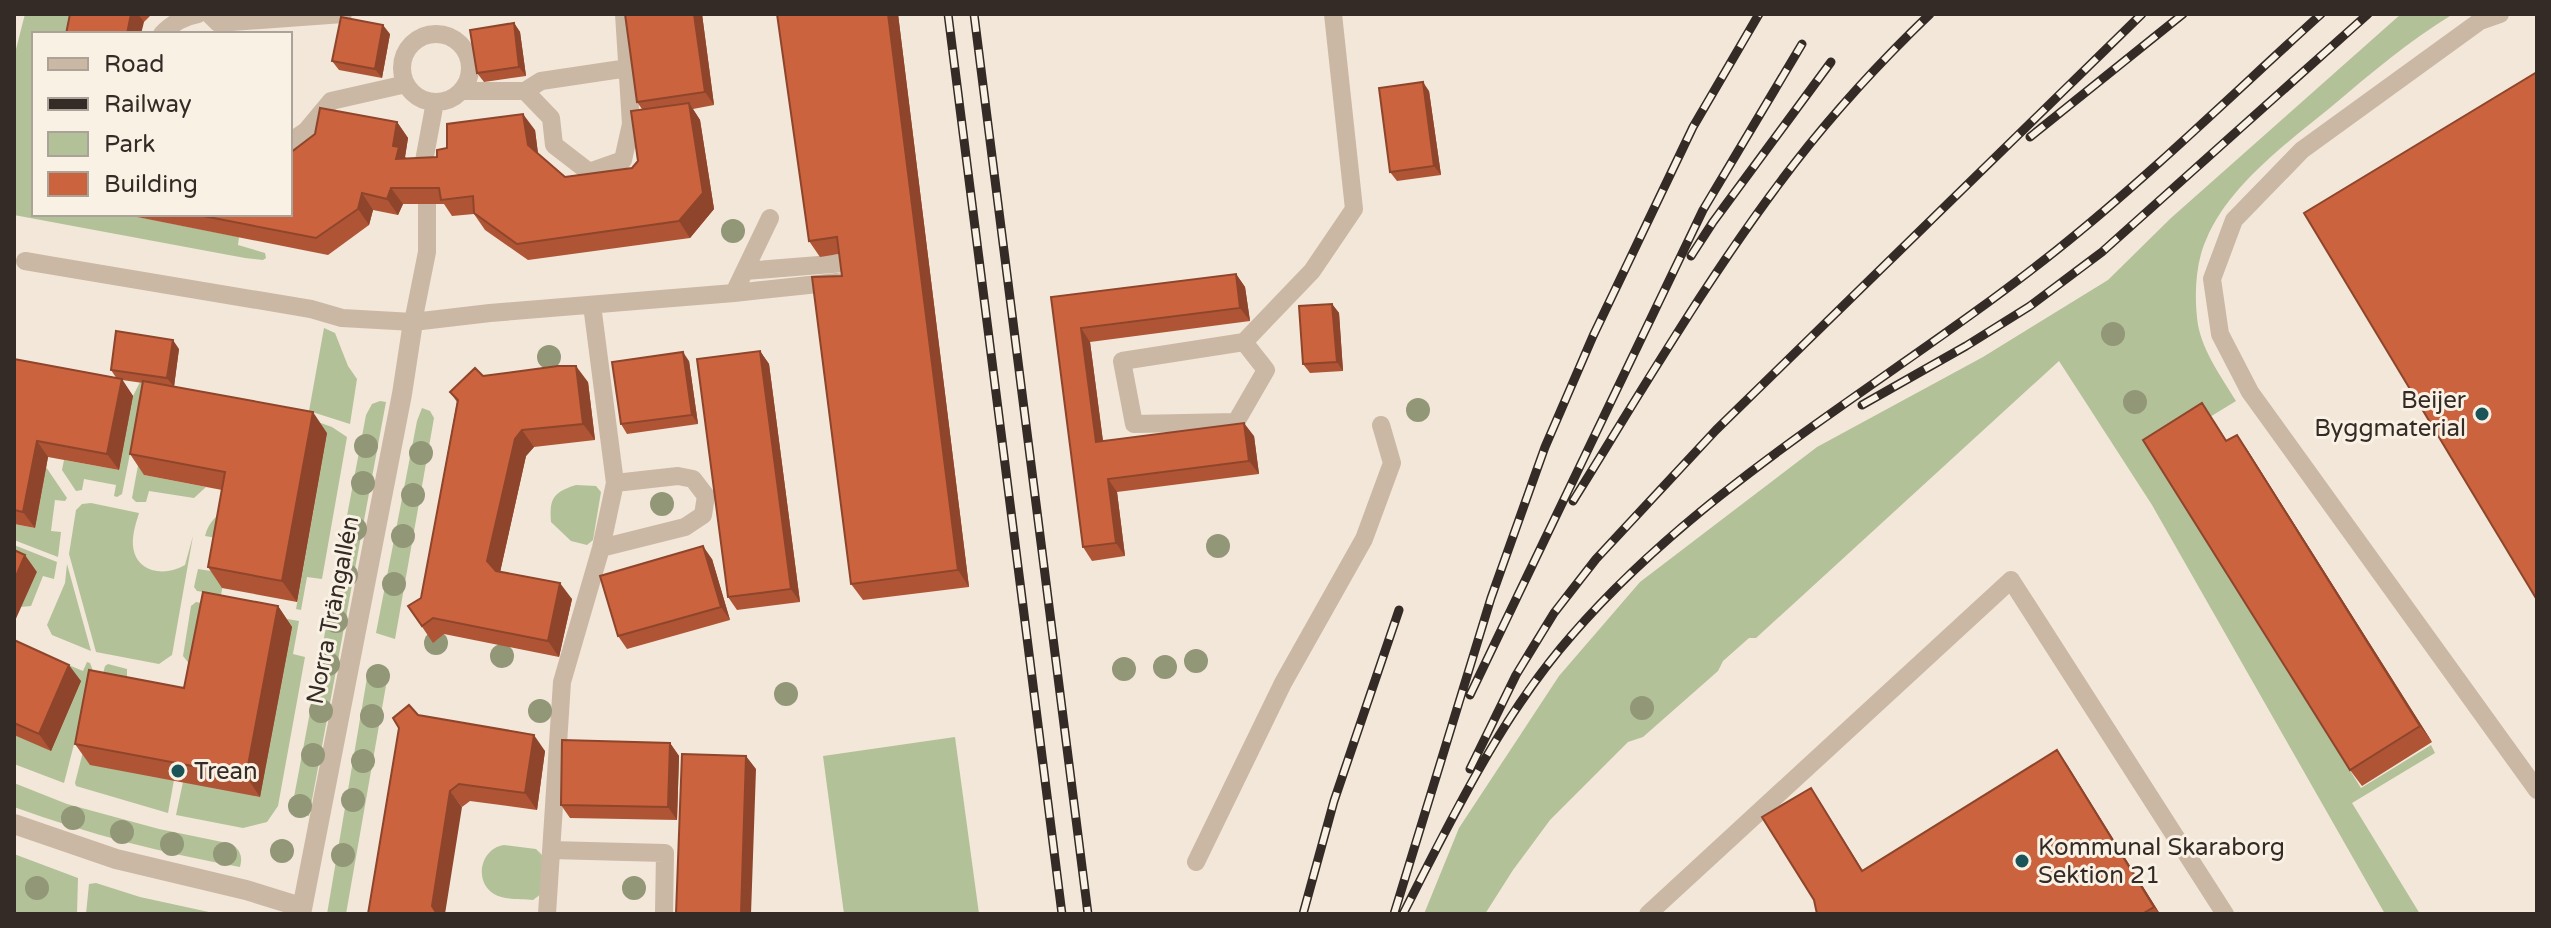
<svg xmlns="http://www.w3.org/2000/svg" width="2551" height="928" font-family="'Varela Round',sans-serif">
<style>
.green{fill:#b3c198}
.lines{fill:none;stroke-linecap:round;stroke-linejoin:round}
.service{stroke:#cab7a4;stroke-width:18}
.minor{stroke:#cab7a4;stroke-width:20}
.rail-casing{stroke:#352b26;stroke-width:9}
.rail{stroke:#faf1e5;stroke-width:6;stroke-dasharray:18;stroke-linecap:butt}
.tree{fill:#929778}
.wall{fill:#af5535}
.shaded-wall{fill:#8e452b}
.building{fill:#cb633e;stroke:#8e452b;stroke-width:2}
.poi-dot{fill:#1a5358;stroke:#faf1e5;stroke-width:3}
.labels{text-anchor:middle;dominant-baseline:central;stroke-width:6;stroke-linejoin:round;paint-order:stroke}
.poi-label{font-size:24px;fill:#352b26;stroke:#faf1e5;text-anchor:start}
.street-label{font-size:24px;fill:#352b26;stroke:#faf1e5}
</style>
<rect width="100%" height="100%" fill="#f2e7d8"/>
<path class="green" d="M25 14H84L81 34H34V214H123L239 237 238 245 265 253 266 258 263 260 245 258 14 215V57Z
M2401 14H2453C2409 41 2370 74 2331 107 2287 143 2228 186 2206 240 2195 264 2194 299 2198 325 2203 352 2222 378 2236 401L2151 453 2361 788 2431 745 2435 753 2352 803 2420 914H2385L2152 505 2059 361 1756 638H1749L1723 661 1718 671 1643 737 1628 742 1550 820 1513 870 1485 914H1424L1459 828 1559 676 1640 582 1817 447 1983 357 2108 280 2171 218Z
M324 328 335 333 348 366 357 379 350 424 309 411Z
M140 382 144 383 122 494 117 497 114 496 116 485 84 479 82 490 76 491 62 470 64 460 119 470 133 396Z
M153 384 144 475 206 487 194 498 149 491 146 502H136L132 498Z
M380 401 386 402 309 816 291 813 366 415 372 404Z
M422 408 430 411 434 418 395 639 376 633 417 421Z
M315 421 332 427 347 437 322 579 307 577 301 610 296 609 327 433Z
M46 467 67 498 65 501 55 500 51 531 61 532 58 557 14 540V524L35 528Z
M576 485 596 486 601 492 593 540 587 545 571 541 551 522C549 498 554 492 576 485Z
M238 502 221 595 197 591 194 587 198 569 211 571 217 538 205 536C210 517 222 512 238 502Z
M91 503 139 513C136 523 132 535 133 546 136 573 165 577 185 565L193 536 172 655 159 664 96 652 69 554 76 510 82 504Z
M14 545 57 562 54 579 43 576 31 606 21 607 37 572 14 562Z
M67 564 91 651 52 635 47 625 65 583Z
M196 602 245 611 204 682 183 656 191 606Z
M253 613 299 621 293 654 305 657 278 806 267 822 243 828 176 815 183 782 260 796 292 627Z
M42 654 83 671 87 662 90 663 93 671 64 783 14 764V735L28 658Z
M108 664 127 669V681L90 764 174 780 168 813 76 786 75 783 105 666Z
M368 672 388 674 346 914H327Z
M955 737 979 914H844L823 756Z
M14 783 67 804 159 829 232 844C240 850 243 856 240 867 163 853 88 834 14 807Z
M504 845 536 849 544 857 541 894 533 900C522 899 504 900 494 894 473 881 481 848 504 845Z
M14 854 78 878 77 914H14Z
M96 883 140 897 218 914H86L89 884Z"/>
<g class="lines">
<path class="service" d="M209 14 218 23 343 14
M2500 14 2480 21 2302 150 2234 220 2212 279 2220 334 2250 392 2537 790
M402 68a34 34 0 1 1 68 0a34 34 0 1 1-68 0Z
M162 34C171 24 185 16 198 14
M462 91H525L551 118 554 145 589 172 623 160 631 124 624 14
M525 91 541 81 628 68
M290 142 306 131 331 101 406 84
M425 175 424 161 435 102
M25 261 311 309 342 318 413 322 490 313 734 293 770 218
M745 271 844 263
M734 293 837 282
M413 322 427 252V204
M1244 342 1266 370 1236 422 1134 424 1122 361 1244 342 1312 271 1354 209 1333 14
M601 548 685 527 703 515 706 496 693 479 678 476 615 483
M551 850 665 853 664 914
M1196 862 1283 683 1364 539 1392 463 1381 425
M547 914 562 682 601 548 615 483 592 305
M1648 914 2011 580 2225 914"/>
<path class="minor" d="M14 824 116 859 246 890 301 907
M301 914 402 394 413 322"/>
<defs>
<path id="rail" d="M948 14 1062 914
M974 14 1088 914
M2030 137 2183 14
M1691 256 1713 222 1831 62
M1862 405 1966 346 2030 306 2102 252 2368 14
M1573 501C1644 387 1712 270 1794 164 1835 111 1882 60 1930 14
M1470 695 1703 210 1802 44
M1470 769 1516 675 1554 613 1596 559 1716 430 2142 14
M1303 914 1334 801 1399 610
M1394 914 1491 598 1545 447 1593 336 1693 127 1759 14
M1403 914C1452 818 1501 716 1572 635 1709 477 1897 378 2058 249 2148 177 2235 92 2321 14"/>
</defs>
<use href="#rail" class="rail-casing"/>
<use href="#rail" class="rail"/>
</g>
<g class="tree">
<circle cx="733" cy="231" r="12"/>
<circle cx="2113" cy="334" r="12"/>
<circle cx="549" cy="357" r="12"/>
<circle cx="2135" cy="402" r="12"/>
<circle cx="1418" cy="410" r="12"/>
<circle cx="366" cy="446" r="12"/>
<circle cx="421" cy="453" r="12"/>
<circle cx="363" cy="483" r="12"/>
<circle cx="413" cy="495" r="12"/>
<circle cx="662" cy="504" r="12"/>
<circle cx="355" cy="529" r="12"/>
<circle cx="403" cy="536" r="12"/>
<circle cx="1218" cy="546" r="12"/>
<circle cx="346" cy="575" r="12"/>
<circle cx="394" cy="584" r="12"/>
<circle cx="336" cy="621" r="12"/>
<circle cx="436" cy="643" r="12"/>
<circle cx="502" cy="656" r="12"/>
<circle cx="1196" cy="661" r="12"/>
<circle cx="328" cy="664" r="12"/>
<circle cx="1165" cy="667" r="12"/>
<circle cx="1124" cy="669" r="12"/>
<circle cx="378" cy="676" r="12"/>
<circle cx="786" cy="694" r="12"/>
<circle cx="1642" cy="708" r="12"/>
<circle cx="321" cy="711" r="12"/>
<circle cx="540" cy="711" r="12"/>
<circle cx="372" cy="716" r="12"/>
<circle cx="313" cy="755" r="12"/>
<circle cx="363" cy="761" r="12"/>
<circle cx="353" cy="800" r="12"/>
<circle cx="300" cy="806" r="12"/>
<circle cx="73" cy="818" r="12"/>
<circle cx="122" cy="832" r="12"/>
<circle cx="172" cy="844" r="12"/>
<circle cx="282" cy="851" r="12"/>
<circle cx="225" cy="854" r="12"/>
<circle cx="343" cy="855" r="12"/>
<circle cx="37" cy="888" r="12"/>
<circle cx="634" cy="888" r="12"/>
</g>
<path class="wall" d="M70 14H152L144 22Z
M625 14H702L714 105 693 109 700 120 714 209 690 238 528 260 485 230 474 214 452 216 444 204H403L398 215 373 210 369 225 328 255 122 214H290L397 122 408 138 405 157 407 159 437 157 535 130 538 154 565 177 632 168 638 161 642 109 637 102Z
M777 14H898L969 587 863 600 851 584 842 276 839 254 820 257 809 241Z
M514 23 520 32 526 76 484 82 477 73Z
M390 34 382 78 339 70 332 61Z
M1429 91 1441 175 1397 181 1390 172Z
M1236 274 1245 287 1250 321 1090 342 1103 442 1254 436 1259 474 1117 492 1125 556 1092 561 1083 547 1051 297Z
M1332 304 1339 313 1343 371 1310 373 1303 364Z
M179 349 174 386 327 433 297 602 222 588 208 567 222 490 144 475 130 454 143 383 122 380 133 396 119 470 48 457 35 528 14 524V359L117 379 111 370Z
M760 351 769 364 800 602 737 610 728 597Z
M689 361 698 424 627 434 621 424Z
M483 376 588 382 595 440 534 447 526 456 500 572 572 599 559 657 444 634 433 643 408 606 421 598 457 402 450 392Z
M2213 419 2227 441 2237 435 2248 451 2432 742 2362 786 2350 770Z
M712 559 730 620 627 649 618 636Z
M278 606 292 627 260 797 90 765 75 744 184 688Z
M14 640 81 681 51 751 14 735Z
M418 715 545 751 537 810 470 801 462 807 399 728Z
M670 743 679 756 677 820 570 818 561 805Z
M2057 750 2160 914H1817L1811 788 1863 871Z"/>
<path class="shaded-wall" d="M131 14H138L144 22 141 34H127Z
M694 14H702L714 105 705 92Z
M888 14H898L969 587 958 570Z
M514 23 520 32 526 76 519 67Z
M383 25 390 34 382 78 375 69Z
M1423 82 1429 91 1441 175 1434 166Z
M689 103 700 120 714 209 690 238 679 221Z
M523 114 535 130 539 161 528 145Z
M397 122 408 138 405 157 410 163 396 159 393 146Z
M391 188 403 204 398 215 387 199Z
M362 193 373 210 369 225 358 209Z
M1236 274 1245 287 1250 321 1240 308Z
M1332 304 1339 313 1343 371 1337 362Z
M1081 328 1090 342 1105 456 1096 442Z
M173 340 179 349 174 387 167 378Z
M760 351 769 364 800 602 791 589Z
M683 352 689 361 698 424 692 415Z
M576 366 588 382 595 440 583 424Z
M122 379 133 396 119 470 107 454Z
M313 412 327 433 297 602 282 581Z
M1244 423 1254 436 1259 474 1249 461Z
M522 430 534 447 526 456 499 577 487 561 515 439Z
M2237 435 2248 451 2432 742 2420 726Z
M37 441 48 457 35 528 23 512Z
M1108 479 1117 492 1125 556 1116 543Z
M703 546 712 559 730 620 721 607Z
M25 555 37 572 14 623V581Z
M560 583 572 599 559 657 548 641Z
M278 606 292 627 260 797 246 776Z
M69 665 81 681 51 751 39 734Z
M534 735 545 751 537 810 525 793Z
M670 743 679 756 677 820 668 807Z
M2057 750 2068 766 2160 914 2154 907Z
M746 756 756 769 751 914H741Z
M1811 788 1822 805 1873 888 1862 871Z
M450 791 462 807 445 914H437L432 906Z"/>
<path class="building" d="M70 14H131L127 34H66Z
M625 14H694L705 92 637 102Z
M777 14H888L958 570 851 584 812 277 842 276 837 237 809 241Z
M341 17 383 25 375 69 332 61Z
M514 23 519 67 477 73 470 30Z
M2537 72V600L2304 213Z
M1423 82 1434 166 1390 172 1379 88Z
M689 103 703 193 679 221 517 244 474 213 473 196 441 200 439 188H391L387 199 362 193 358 209 316 238 193 214H290V153L315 134 320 108 397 122 393 146 399 147 396 159 437 157V150L447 148V124L523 114 528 145 565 177 632 168 638 161 631 111Z
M1236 274 1240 308 1081 328 1096 442 1244 423 1249 461 1108 479 1116 543 1083 547 1051 297Z
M1332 304 1337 362 1303 364 1299 306Z
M116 331 173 340 167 378 111 370Z
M760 351 791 589 728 597 697 359Z
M683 352 692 415 621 424 612 362Z
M14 359 122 379 107 454 37 441 23 512 14 510Z
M558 366H576L583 424 522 430 515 439 487 561 496 571 560 583 548 641 433 618 422 626 408 606 421 598 458 400 450 392 475 368 483 376Z
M143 381 313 412 282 581 208 567 225 472 130 454Z
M2202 403 2226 441 2237 435 2420 726 2350 770 2143 440Z
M703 546 721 607 618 636 600 576Z
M14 550 25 555 14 581Z
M203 592 278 606 246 776 75 744 89 670 184 688Z
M14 640 69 665 39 734 14 723Z
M409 705 418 715 534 735 525 793 459 784 450 791 432 906 437 914H368L399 728 393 718Z
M562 740 670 743 668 807 561 805Z
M2057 750 2154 907 2142 914H1817L1814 900 1762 817 1811 788 1862 871Z
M682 754 746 756 741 914H676Z"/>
<g class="poi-dot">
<circle cx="2482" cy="414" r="8"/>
<circle cx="178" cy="771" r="8"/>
<circle cx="2022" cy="861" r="8"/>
</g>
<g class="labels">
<g class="poi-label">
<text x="2466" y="400" text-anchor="end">Beijer<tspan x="2466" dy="28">Byggmaterial</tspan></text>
<text x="194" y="771">Trean</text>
<text x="2038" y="847">Kommunal Skaraborg<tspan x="2038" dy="28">Sektion 21</tspan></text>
</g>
<g class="street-label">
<text transform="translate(333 610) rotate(-79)">Norra Trängallén</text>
</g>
</g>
<rect width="2551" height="928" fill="none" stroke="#352b26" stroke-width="32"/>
<rect x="32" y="32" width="260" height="184" fill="#faf1e5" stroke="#aba299" stroke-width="2"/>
<rect x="48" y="58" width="40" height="12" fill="#cab7a4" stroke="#aba299" stroke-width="2"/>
<text x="104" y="72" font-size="24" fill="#352b26">Road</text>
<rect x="48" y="98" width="40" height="12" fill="#352b26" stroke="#aba299" stroke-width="2"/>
<text x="104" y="112" font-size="24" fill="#352b26">Railway</text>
<rect x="48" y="132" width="40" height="24" fill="#b3c198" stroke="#aba299" stroke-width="2"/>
<text x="104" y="152" font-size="24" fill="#352b26">Park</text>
<rect x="48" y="172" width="40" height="24" fill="#cb633e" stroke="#aba299" stroke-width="2"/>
<text x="104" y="192" font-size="24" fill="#352b26">Building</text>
</svg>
